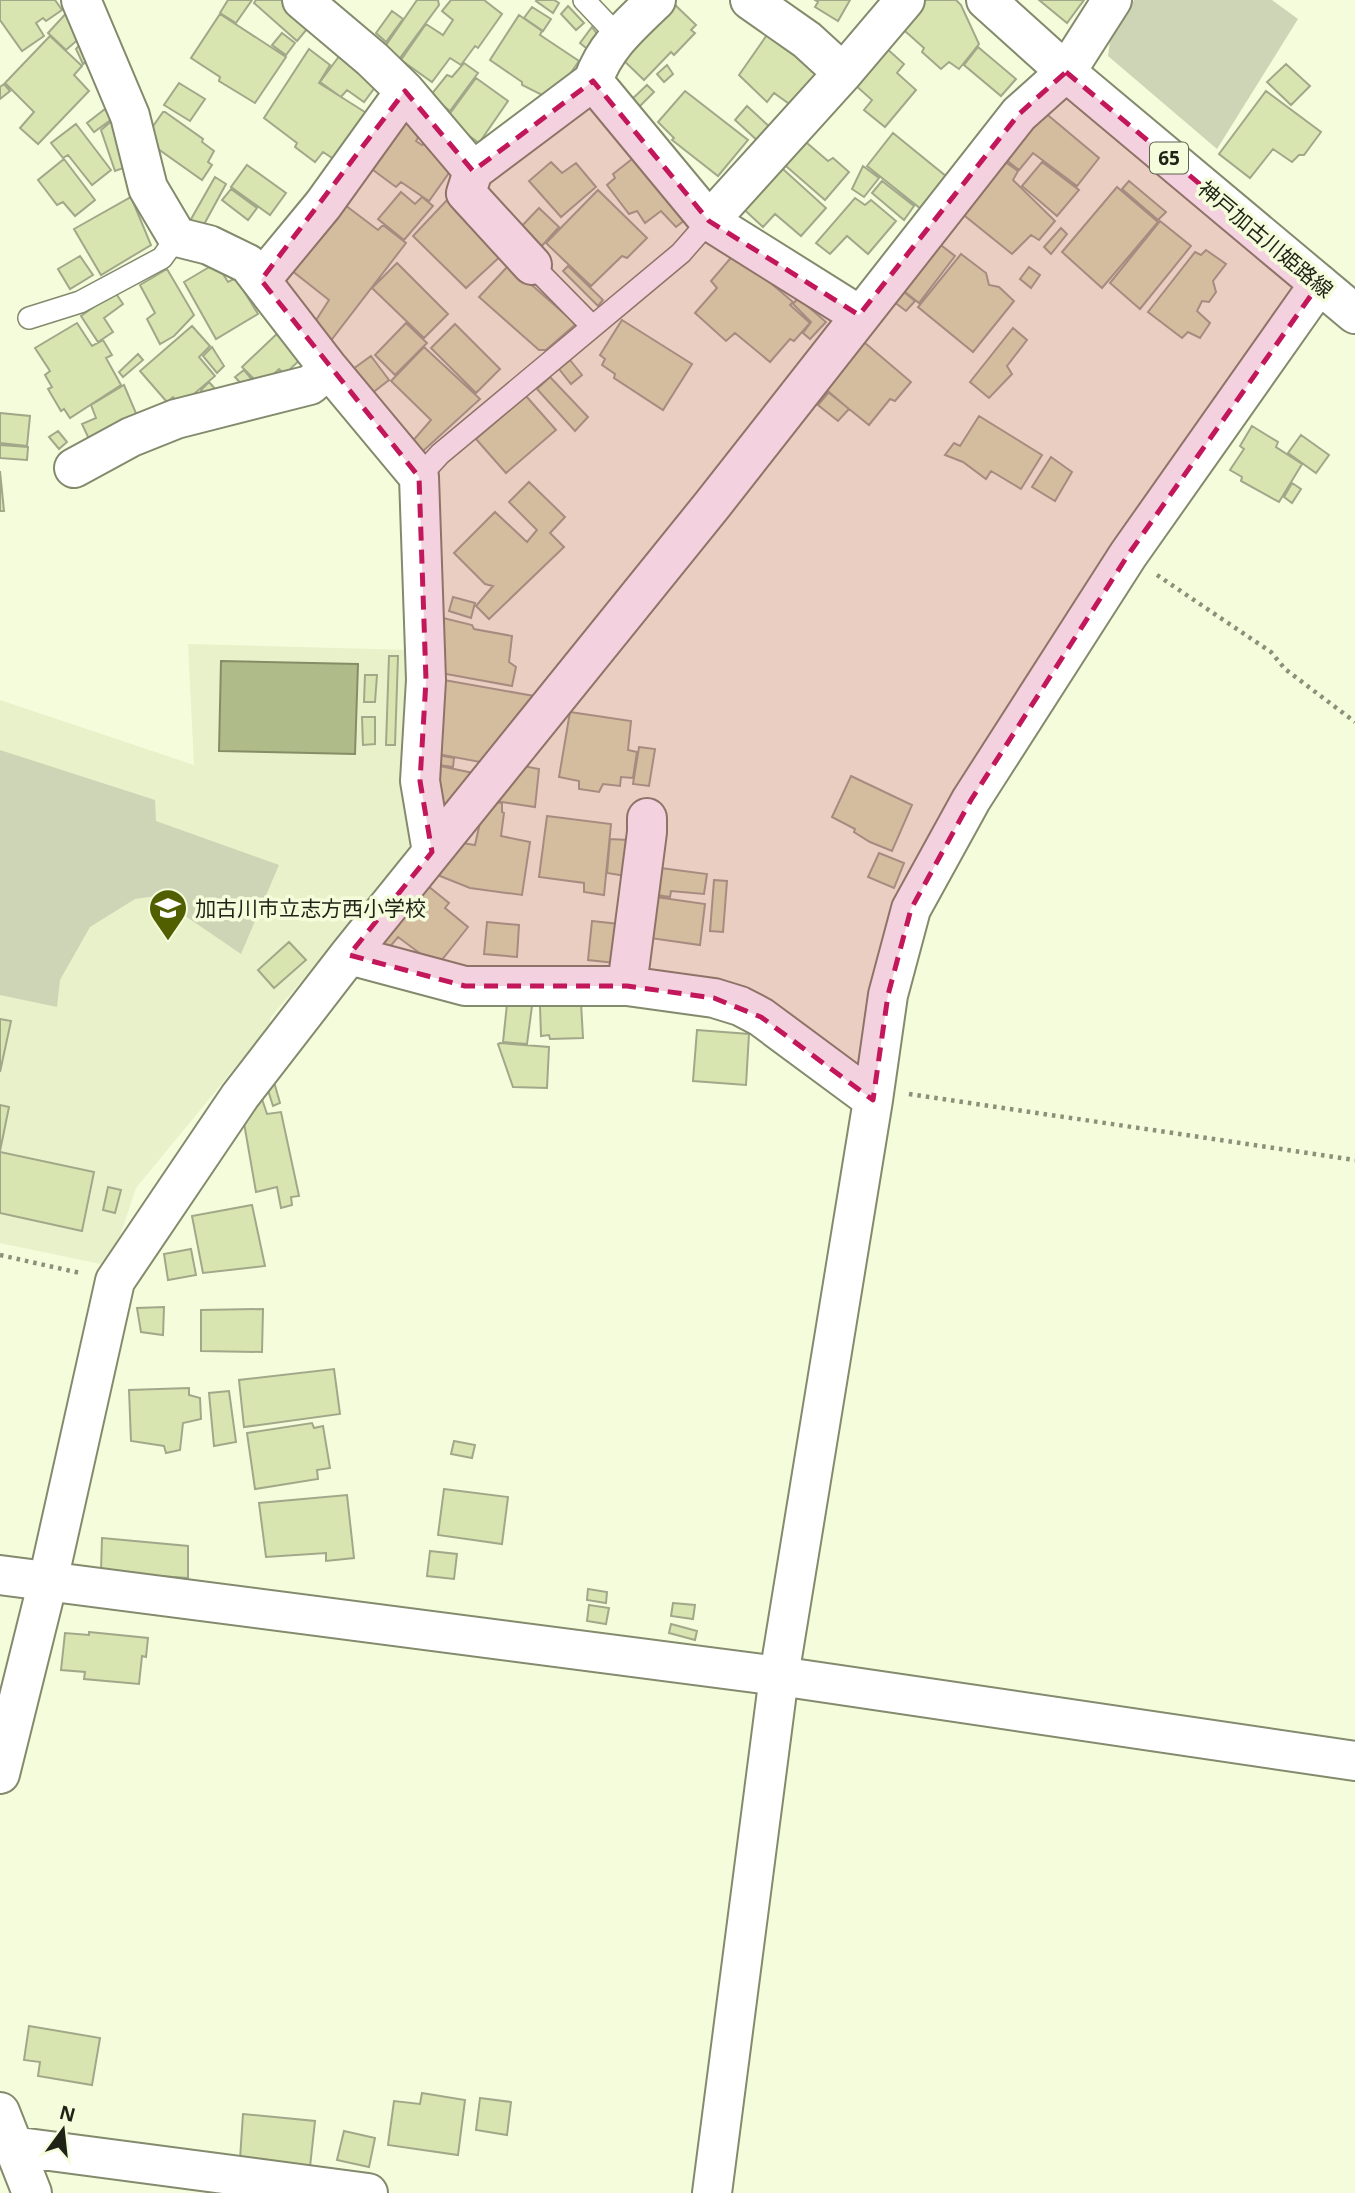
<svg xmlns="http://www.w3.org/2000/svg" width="1355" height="2193" font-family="'Open Sans','Noto Sans JP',sans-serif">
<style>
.built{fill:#e8f1c9}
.green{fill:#ced5b6}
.water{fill:#afbb88;stroke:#848d66;stroke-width:2}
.building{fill:#d9e5b1;stroke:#a1a88a;stroke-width:2}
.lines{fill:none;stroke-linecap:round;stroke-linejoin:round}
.service-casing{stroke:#838a6d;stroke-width:24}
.minor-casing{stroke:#838a6d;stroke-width:42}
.tertiary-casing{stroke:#838a6d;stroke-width:42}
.primary-casing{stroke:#838a6d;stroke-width:42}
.path{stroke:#8a9079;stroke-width:4.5;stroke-dasharray:3.5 5;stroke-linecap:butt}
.service{stroke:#fff;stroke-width:21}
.minor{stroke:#fff;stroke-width:38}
.tertiary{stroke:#fff;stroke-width:38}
.primary{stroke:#fff;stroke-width:38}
.marked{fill:#c2185b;fill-opacity:0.2;stroke:#c2185b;stroke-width:5;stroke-dasharray:14 9;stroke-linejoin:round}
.labels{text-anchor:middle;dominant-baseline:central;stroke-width:7;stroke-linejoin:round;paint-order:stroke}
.shield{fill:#f4fcdb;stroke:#5f6351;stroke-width:2}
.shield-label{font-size:19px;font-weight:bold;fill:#1f2216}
.street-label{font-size:21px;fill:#1f2216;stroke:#f4fcdb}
.poi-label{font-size:21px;fill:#1f2216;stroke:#f4fcdb;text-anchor:start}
</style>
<rect width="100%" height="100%" fill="#f4fcdb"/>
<path class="built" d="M188 644 410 650 409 848 400 866 270 1018V1025L136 1188 110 1266 0 1243V700L194 765Z"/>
<path class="green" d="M1134 0H1272L1298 19 1217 149 1108 56 1111 33Z
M0 750 155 800 156 821 279 865 241 954 156 896 135 899 90 927 60 980 57 1007 0 995Z"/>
<path class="water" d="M221 661 358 664 355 754 219 751Z"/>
<path class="building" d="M0 0H55L62 10 46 21 43 18 36 23 44 36 22 51 0 20Z
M228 0H252L236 23 220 13Z
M256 0H286L312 23 297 41 254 3Z
M417 0H438L439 5 397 62 382 51Z
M451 0H484L502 14 478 48 475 46 461 65 450 58 432 82 401 60 426 24 443 35 453 20 442 11Z
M537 0H554L559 3 553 13 536 1Z
M670 0 696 25 691 30 695 33 674 55 671 52 644 80 618 55Z
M815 0H850L838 21 815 7 818 2Z
M919 0H956L961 5 979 44 959 69 949 62 941 69 922 52 924 48 897 24Z
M1039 0H1084L1067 23Z
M568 6 584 23 576 30 561 14Z
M532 7 551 19 543 31 524 18Z
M70 9 82 36 66 50 48 33Z
M392 11 403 19 386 42 376 33Z
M220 14 286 57 255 103 219 81 220 77 191 58Z
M519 15 542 31 540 35 579 61 563 84 559 82 548 98 522 85V82L490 60Z
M592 27 600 38 591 52 580 43Z
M769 32 822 75 792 106 774 93 767 102 739 75Z
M282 33 295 43 286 55 272 45Z
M50 36 82 66 74 75 89 91 38 144 20 128 34 112 5 83Z
M85 39 94 58 83 64 76 49Z
M885 47 904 64 897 73 916 90 885 127 864 110 872 100 854 84Z
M978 47 1016 79 1001 96 964 65Z
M309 49 330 65 319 83 368 114 340 163 323 152 315 162 295 147 297 143 264 118Z
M340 55 379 82 364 102 347 90 341 97 320 82Z
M464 63 478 73 450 111 430 96 447 75 452 77Z
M1286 64 1310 86 1291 105 1267 82Z
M667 65 673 74 664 82 657 74Z
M476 78 508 101 479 143 446 119Z
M179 83 205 99 190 121 164 105Z
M4 84 10 91 0 99V87Z
M647 85 654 92 637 109 630 101Z
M685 91 748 140 718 176 672 140 674 138 658 122Z
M1266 91 1321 132 1304 155H1299L1292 162 1273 149 1250 178 1219 154Z
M747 106 772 129 759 142 735 120Z
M1037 106 1099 158 1077 186 1033 153 1019 170 999 154Z
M105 109 112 119 94 132 87 123Z
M163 112H165L203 139 202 142 214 151 208 162 212 165 202 180 144 139Z
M400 115 422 131 416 141 422 145 426 143 451 170 429 201 401 182 396 187 365 164Z
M114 119 129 166 115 171 101 130Z
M76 124 111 170 92 185 68 155 63 158 51 143Z
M893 133 947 177 921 209 867 166Z
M800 137 828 161 833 158 849 172 825 200 779 160Z
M636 156 686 219 676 227 661 211 645 223 637 211 629 214 607 185 615 178 613 174Z
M64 159 95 200 75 216 63 202 57 205 38 180Z
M1001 159 1018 171 1013 180 1055 221 1039 240 1031 235 1012 254 960 212Z
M774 161 826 208 801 236 775 214 763 227 737 203Z
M551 162 562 173 576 163 596 187 561 217 529 181Z
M1042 162 1079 190 1057 216 1022 186Z
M247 165 286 193 270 215 231 187Z
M863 166 879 178 864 197 852 189Z
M215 177 226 184 202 228 190 221Z
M882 181 914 206 904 220 872 193Z
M1129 181 1166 212 1158 220 1122 189Z
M1117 187 1158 222 1102 288 1062 252Z
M231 189 257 208 248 220 222 200Z
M598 190 647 238 627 258 622 256 591 286 546 243Z
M401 192 415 204 422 197 433 206 404 240 378 219Z
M131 197 151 245 101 275 74 229Z
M855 198 865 205 871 200 896 221 868 254 847 236 830 254 816 243Z
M448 199 504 253 466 288 413 236Z
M341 202 378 230 383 225 406 243 329 343 311 328 329 300 286 266Z
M539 208 559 227 539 249 518 230Z
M1160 221 1191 246 1140 309 1110 283Z
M1061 228 1067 234 1051 254 1044 247Z
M933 239 955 256 919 303 895 284Z
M1206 250 1226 264 1213 281 1216 292 1209 302 1202 301 1197 311 1210 323 1200 338 1188 332 1182 338 1148 312 1195 252 1201 255Z
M735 253 793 302 790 305 810 323 794 341 790 339 770 362 735 333 726 341 695 313 717 288 711 281Z
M961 254 986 273 989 285 999 287 1014 301 973 352 918 307Z
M80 256 93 275 70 289 58 269Z
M216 263 228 282 236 278 258 314 216 339 184 282Z
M397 263 448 314 424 338 372 288Z
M509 265 576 324 546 350H539L479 297Z
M568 266 603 300 598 306 563 271Z
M1029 267 1040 275 1031 288 1020 279Z
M167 269 194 315 174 336 160 344 147 319 155 313 140 285Z
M898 287 915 301 906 311 889 298Z
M115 292 123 304 104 318 113 332 98 342 81 316Z
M798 298 826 322 810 339 803 333 811 322 793 304Z
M622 320 692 364 663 410 614 378 615 374 602 365 605 359 600 355Z
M77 323 92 346 103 340 112 355 106 358 121 385 70 418 64 409 61 411 48 389 52 387 45 375 50 371 35 348Z
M406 323 427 343 395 375 375 355Z
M455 324 500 369 476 393 431 348Z
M192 326 210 346 199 357 215 376 181 405 173 397 167 402 140 371Z
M1013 328 1027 340 1007 366 1012 374 989 398 970 382Z
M281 330 305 355 285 374 279 369 261 386 242 367Z
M858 337 911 382 895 401 890 399 869 425 828 392 817 404 808 396Z
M212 347 224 366 217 373 203 356Z
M424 347 480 399 422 452 410 444 431 420 391 381Z
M138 354 143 360 123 377 119 372Z
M371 356 389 380 367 397 349 372Z
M570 360 582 375 571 384 559 369Z
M244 370 254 382 246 389 235 377Z
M550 377 588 417 575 431 537 389Z
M209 382 217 391 208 399 201 390Z
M124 385 138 418 89 439 82 424 96 418 91 405Z
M829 392 849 409 838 421 818 405Z
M526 396 556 430 506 473 476 439Z
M0 413 30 416 27 446 0 443Z
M979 416 1042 455 1021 489 991 471 986 479 963 462 945 455 954 443 960 446Z
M1252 426 1278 442 1276 447 1302 464 1279 502 1241 481 1242 477 1230 470 1244 449 1240 446Z
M58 431 67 442 59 449 49 437Z
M1301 435 1329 455 1316 473 1288 453Z
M0 445 28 447 27 460 0 458Z
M1051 457 1072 472 1055 501 1032 487Z
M0 471 4 511H0Z
M529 482 565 517 550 533 564 547 489 619 476 606 493 586 485 584 454 553 495 512 527 542 537 530 509 502Z
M1292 483 1301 489 1292 503 1284 497Z
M453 597 475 603 471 618 449 611Z
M435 616 472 625 474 629 512 636 509 662 516 667 512 686 435 672Z
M389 656H398L395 745H386Z
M365 675H377L375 702H364Z
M444 680 534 696 480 762 432 753Z
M570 712 631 721 628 750 637 752 633 778 621 777 620 786 603 784 599 792 579 789V781L559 777Z
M362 717H375V744L363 745Z
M639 747 655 749 649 786 633 784Z
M432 754 454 758 453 767 431 764Z
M435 765 473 773 439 815Z
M518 765 539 769 535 807 495 801Z
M851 776 912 805 892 851 870 842 854 832 855 829 832 817Z
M489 801 502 803V812L504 813 501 836 530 842 522 895 470 888 430 872 456 842 475 845 483 809Z
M547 816 611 824 604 895 584 892V883L539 877Z
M610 839 628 840 626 876 607 873Z
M879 853 904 863 894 888 868 877Z
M653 867 707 874 704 894 671 891 670 897 650 894Z
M714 880 727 881 723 932 710 931Z
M423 882 449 903 445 908 468 927 437 966 398 937 382 956 372 947Z
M649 896 705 904 700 945 643 937Z
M592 921 619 924 615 963 588 960Z
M487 922 519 925 517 957 484 954Z
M289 942 306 960 274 988 258 970Z
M581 1003 583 1038 550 1039 549 1035 541 1036 540 1006Z
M507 1004 532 1006 527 1044 503 1042Z
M0 1019 11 1021 0 1072Z
M697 1030 749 1034 746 1085 693 1081Z
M500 1043 549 1047 547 1088 513 1087 498 1044Z
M270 1068 280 1103 273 1106 266 1084Z
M258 1087 267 1114 281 1112 299 1196 291 1197 292 1205 281 1208 277 1187 256 1192 244 1123Z
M0 1105 9 1107 0 1151Z
M0 1152 94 1172 82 1231 0 1213Z
M108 1187 121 1190 115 1213 103 1210Z
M252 1205 265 1266 203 1273 192 1216Z
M191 1249 196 1275 168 1280 164 1254Z
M164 1307 163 1335 141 1332 137 1308Z
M263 1309 262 1352 201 1351V1310Z
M334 1369 340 1414 244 1427 239 1380Z
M189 1388V1395L200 1398 201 1419 183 1423 180 1450 166 1453 164 1446 131 1441 129 1390Z
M229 1391 236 1442 214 1446 209 1393Z
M312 1423 314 1428 323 1426 330 1468 317 1470 318 1479 255 1489 247 1433Z
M454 1441 475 1445 472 1458 451 1454Z
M444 1489 508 1497 502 1544 438 1535Z
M347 1495 354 1558 326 1561V1553L266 1557 259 1503Z
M102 1538 188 1546V1578L101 1572Z
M430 1551 457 1554 454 1579 427 1576Z
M588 1589 607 1592 606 1603 587 1600Z
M673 1603 695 1605 693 1619 671 1616Z
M589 1605 609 1608 606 1624 587 1621Z
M671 1624 697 1631 695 1640 669 1633Z
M89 1632 148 1638 146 1657 142 1656 139 1684 84 1679 85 1672 61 1670 65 1633 89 1635Z
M29 2026 100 2038 92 2085 38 2076 40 2062 24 2060Z
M422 2093 465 2100 458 2155 388 2145 394 2101 420 2104Z
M480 2098 511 2102 507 2135 476 2130Z
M243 2114 315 2121 310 2167 240 2159Z
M344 2131 375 2138 369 2167 337 2160Z"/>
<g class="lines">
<defs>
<path id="service" d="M584 0 618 36
M532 265 592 326
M29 318 80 302 162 258 177 237
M419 477 440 454 681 253 709 221"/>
<path id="minor" d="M81 0 130 116 148 188 177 237 209 245 248 264 329 369 419 477 426 680 420 781 432 852
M302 0 372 59 405 91 473 171
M656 0C630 25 605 46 593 81L709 221 859 315
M750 0 807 40 843 73
M709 221 843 73 905 0
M532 265 466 193 473 171 593 81
M261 280 323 205 405 91
M74 468 131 437 176 419 310 385 329 369
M349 955 465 986H627L714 998 740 1006 761 1017 873 1100
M627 986 647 832V818
M0 1774 48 1581 115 1281 240 1096 349 955 713 504 1019 114 1066 72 1112 0
M0 2112 32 2193
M12 2146 368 2193
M712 2193 779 1676 873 1100 888 995 911 909 971 800 1128 555 1319 284"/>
<path id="tertiary" d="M0 1575 779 1676 1355 1761"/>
<path id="primary" d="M986 0 1066 72 1355 314"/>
</defs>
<use href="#service" class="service-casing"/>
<use href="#minor" class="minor-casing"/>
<use href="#tertiary" class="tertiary-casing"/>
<use href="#primary" class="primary-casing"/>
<path class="path" d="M1157 575 1271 652 1285 669 1355 722
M909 1094 1355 1160
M0 1255 80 1273"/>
<use href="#service" class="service"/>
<use href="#minor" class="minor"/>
<use href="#tertiary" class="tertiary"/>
<use href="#primary" class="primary"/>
</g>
<path class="marked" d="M1066 72 1319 284 1128 555 971 800 911 909 888 995 873 1100 761 1017 714 998 627 986H465L349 955 432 852 420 781 426 680 419 477 261 280 405 91 473 171 593 81 709 221 859 315 1019 114Z"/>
<defs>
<symbol id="school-pin" viewBox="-11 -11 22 30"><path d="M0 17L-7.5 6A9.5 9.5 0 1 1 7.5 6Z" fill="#525f00" stroke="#f4fcdb"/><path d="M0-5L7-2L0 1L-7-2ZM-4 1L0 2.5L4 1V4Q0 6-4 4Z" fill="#fff"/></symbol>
</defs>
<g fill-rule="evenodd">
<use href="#school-pin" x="146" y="886" width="44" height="60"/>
</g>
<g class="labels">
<rect class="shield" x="1150" y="142.5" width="38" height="31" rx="5"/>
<g class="shield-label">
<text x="1169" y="158">65</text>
</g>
<g class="street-label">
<text transform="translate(1266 239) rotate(40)">神戸加古川姫路線</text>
</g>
<g class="poi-label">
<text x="195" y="908">加古川市立志方西小学校</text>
</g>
</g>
<g transform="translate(63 2130) rotate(15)" stroke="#f4fcdb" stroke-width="5" paint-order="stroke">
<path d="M0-5L12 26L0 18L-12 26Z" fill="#1f2216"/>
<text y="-10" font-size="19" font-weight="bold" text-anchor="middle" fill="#1f2216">N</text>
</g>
</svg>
